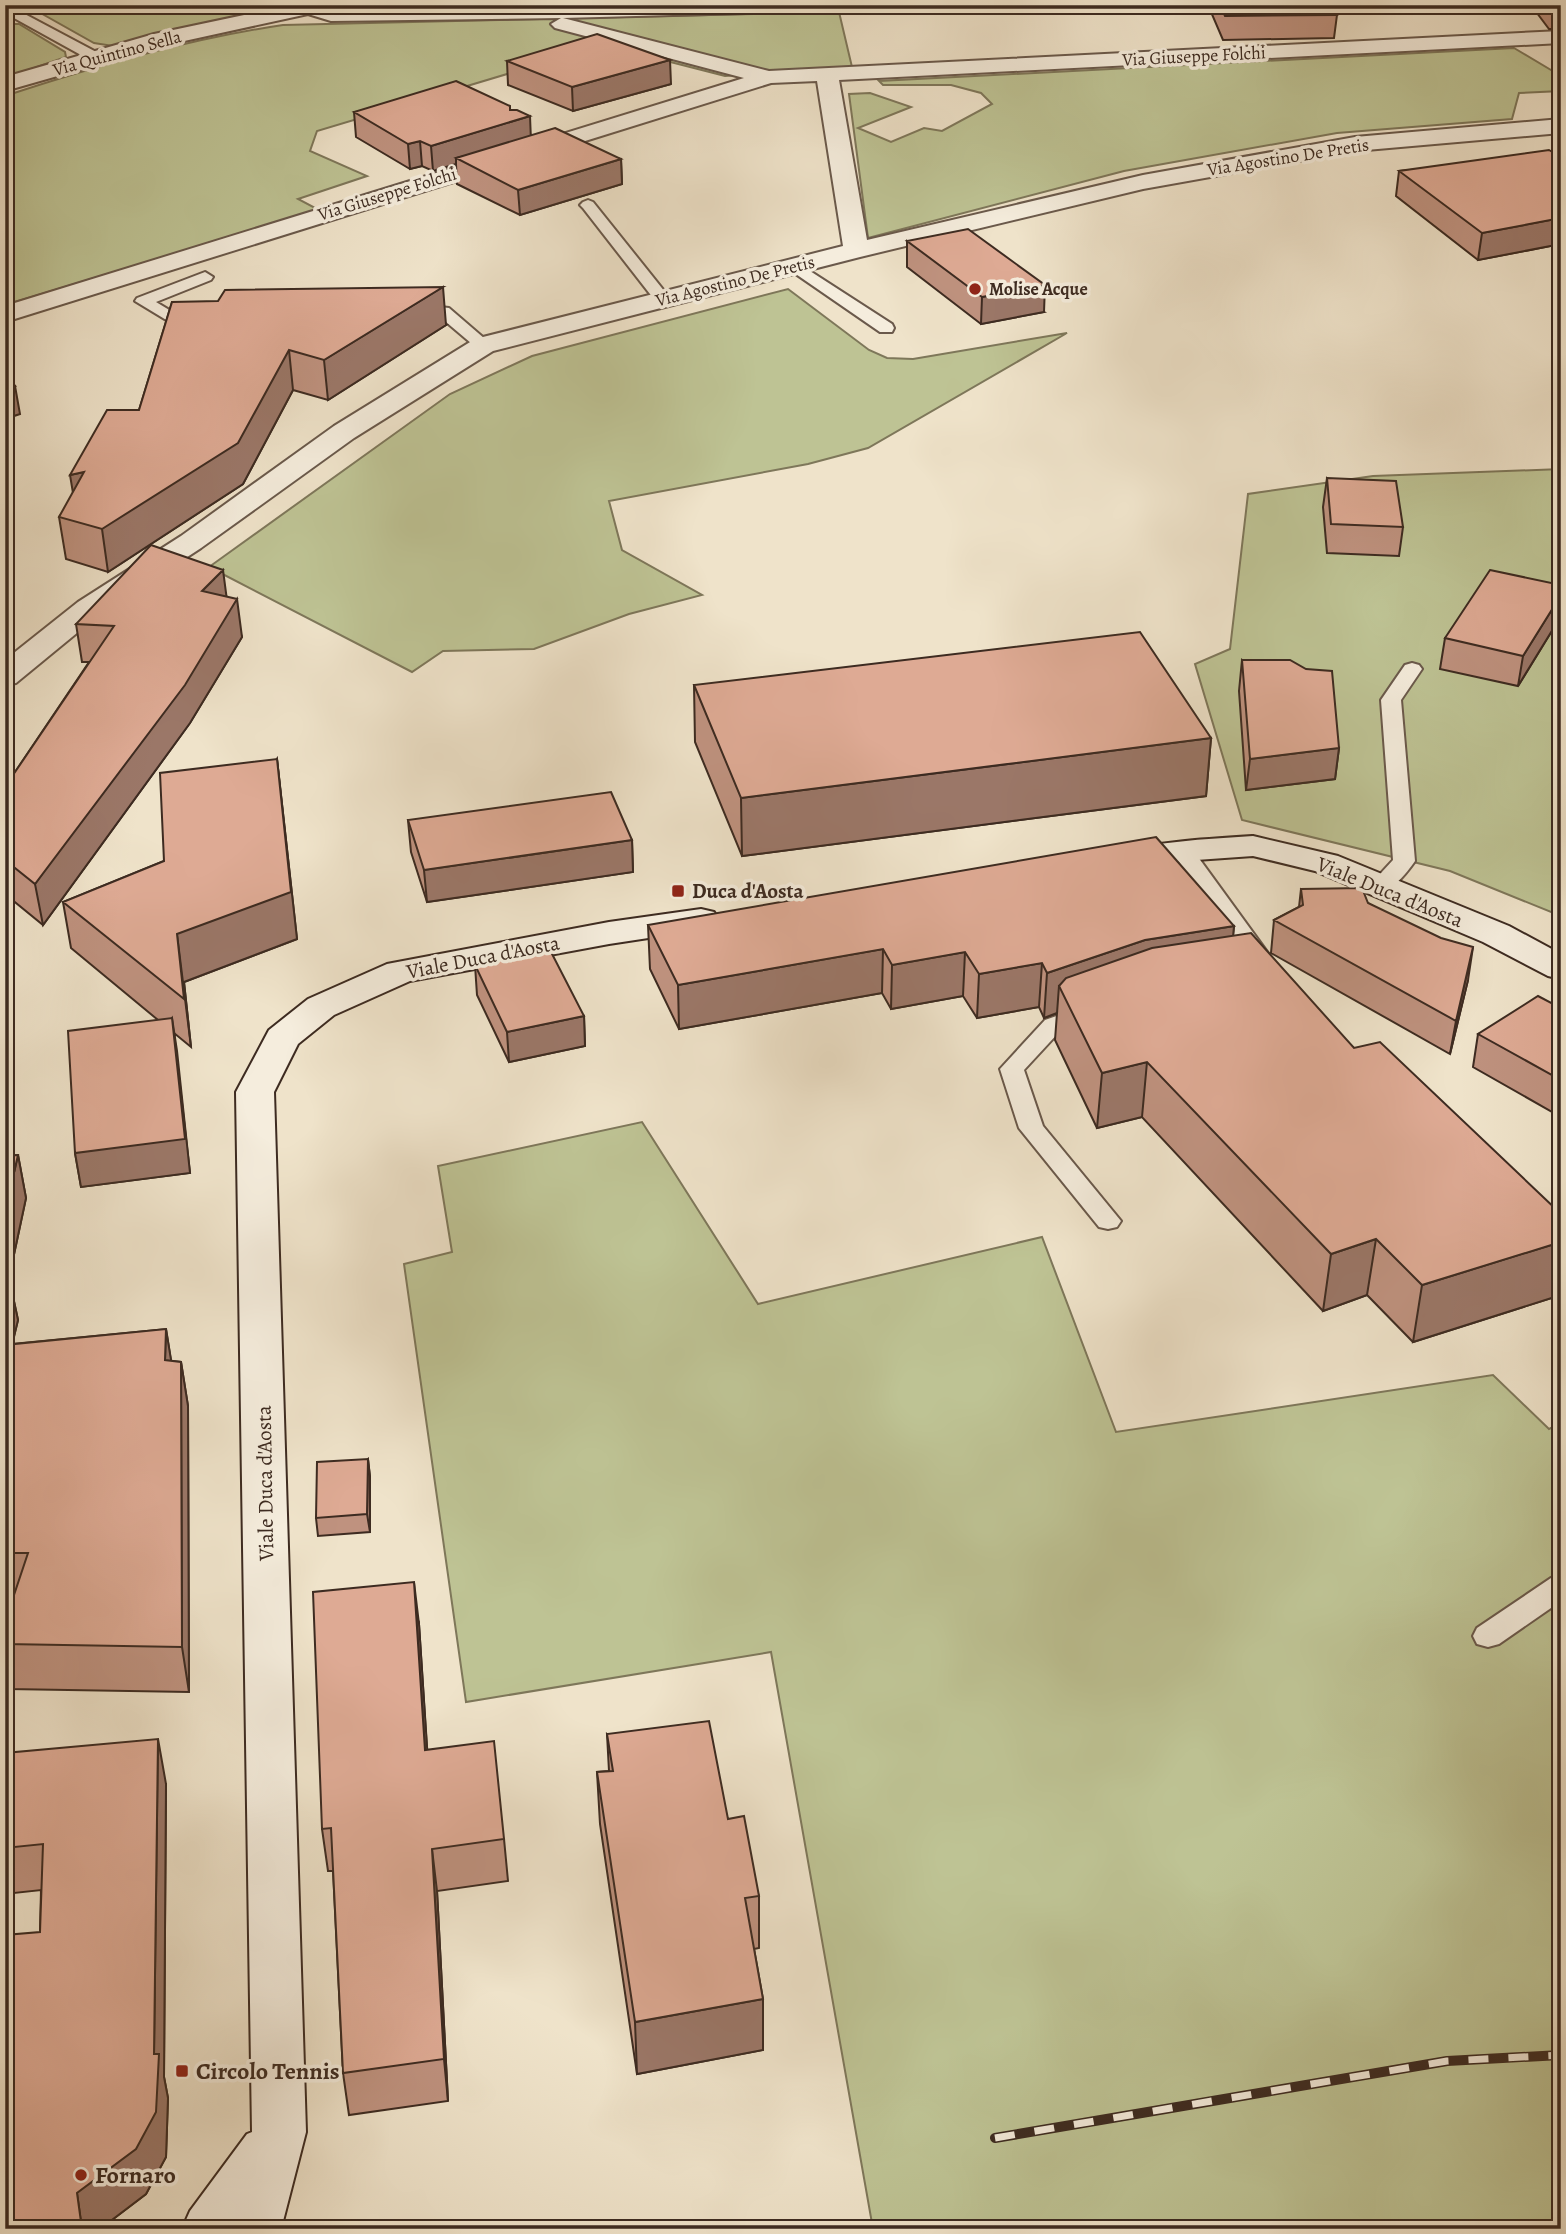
<svg xmlns="http://www.w3.org/2000/svg" width="1566" height="2234" font-family="Alegreya,serif">
<style>
.green{fill:#bec394;stroke:#7e775a;stroke-width:2}
.lines{fill:none;stroke-linecap:round;stroke-linejoin:round}
.service-casing{stroke:#6a594b;stroke-width:4}
.minor-casing{stroke:#6a594b;stroke-width:4}
.secondary-casing{stroke:#3d2b21;stroke-width:4}
.service{fill:#f5eddd;fill-rule:evenodd}
.minor{fill:#f5eddd;fill-rule:evenodd}
.secondary{fill:#f5eddd;fill-rule:evenodd}
.rail-casing{stroke:#3d2b21;stroke-width:10}
.rail{stroke:#f5eddd;stroke-width:7;stroke-dasharray:20;stroke-linecap:butt}
.wall{fill:#bf927f;stroke:#3d2b21;stroke-width:2}
.shaded-wall{fill:#9b7768;stroke:#3d2b21;stroke-width:2}
.building{fill:#deaa94;stroke:#3d2b21;stroke-width:2}
.poi-dot{fill:#8f2418;stroke:#f5eddd;stroke-width:2.5}
.labels{text-anchor:middle;dominant-baseline:central;stroke-width:7;stroke-linejoin:round;paint-order:stroke}
.far-street-label{font-size:18px;fill:#3d2b21;stroke:#f5eddd}
.far-poi-label{font-size:18px;font-weight:bold;fill:#3d2b21;stroke:#f5eddd;text-anchor:start}
.poi-label{font-size:21px;font-weight:bold;fill:#3d2b21;stroke:#f5eddd;text-anchor:start}
.street-label{font-size:21px;fill:#3d2b21;stroke:#f5eddd}
.near-poi-label{font-size:24px;font-weight:bold;fill:#3d2b21;stroke:#f5eddd;text-anchor:start}
</style>
<rect width="100%" height="100%" fill="#efe3ca"/>
<filter id="stains"><feTurbulence type="fractalNoise" baseFrequency=".00286" numOctaves="4"/><feColorMatrix values="0 0 0 0 .2 0 0 0 0 .09 0 0 0 0 .02 0 0 0 .5 -.17"/></filter>
<radialGradient id="worn" r=".72"><stop offset=".6" stop-color="#630" stop-opacity="0"/><stop offset="1" stop-color="#630" stop-opacity=".3"/></radialGradient>
<path class="green" d="M297 5 113 46 94 43 28 6H5Z
M839 12 852 67 725 76 604 45 317 131 310 151 367 176 298 199 319 210 5 305V96C96 66 188 39 283 25Z
M5 24H19L65 52 66 57 5 78Z
M1514 48 1561 76V91L1519 93 1512 119 1337 133 1124 171 868 238 849 94 870 93 911 107 858 128 891 142 924 128 942 131 992 104 981 93 951 85H883L879 81Z
M788 289 869 350 887 358 913 359 1067 333 868 448 808 464 609 501 622 550 702 595 629 614 534 649 443 651 412 672 209 567 450 394 532 356Z
M1561 469V916L1450 871 1242 820 1195 664 1230 649 1248 494 1373 476Z
M642 1122 758 1304 1042 1237 1116 1432 1493 1375 1549 1429 1561 1423V2229H873L771 1652 466 1702 404 1264 452 1252 438 1166Z"/>
<g class="lines">
<defs>
<path id="service" d="M19 11 100 54 102 57 95 61 90 60 14 18V12Z
M588 200 593 202 669 297 671 300 669 303H657L583 208 580 205 583 202Z
M796 262 892 324 894 328 892 332H880L790 270 788 267 790 264Z
M205 272 213 277 211 280 156 302 171 311H208L210 314 208 317 168 321 135 301 137 298Z
M413 304 449 308 492 345 484 350 478 349 439 316 407 312 405 309Z
M1412 663 1419 665 1422 669 1401 700 1415 861C1405 875 1390 895 1372 891L1369 886 1393 860 1381 700 1405 665Z
M1182 844 1190 846 1270 956 1273 961 1270 966H1254L1171 851 1174 846Z
M1085 1006 1093 1008 1097 1013 1093 1018 1061 1030 1024 1070 1043 1126 1121 1221 1117 1227 1108 1229 1099 1227 1019 1128 1000 1069 1045 1020Z
M1561 1575V1601L1499 1644 1488 1647 1477 1644 1473 1636 1477 1628 1551 1578Z"/>
<path id="minor" d="M291 5 398 10 568 5H826L823 9 816 11 563 18 769 71 1561 31V43L839 80 867 240 1143 175 1355 137 1561 119V133L1355 151 1143 189 860 257 493 351 354 438 201 548 100 614 16 683 5 685V660L78 602 181 536 334 426 475 339 843 246 817 81 771 83 5 322V306L744 78 555 28 551 24 561 18 331 21 308 14 166 45 5 91V77L154 34Z"/>
<path id="secondary" d="M1253 836 1338 856 1509 926 1561 954V979L1548 976 1483 942 1315 871 1253 856 1182 861 1118 871 1106 868 1101 861 1106 854C1154 842 1204 839 1253 836Z
M701 909 714 912 719 920 714 928 609 944 410 981 334 1015 298 1044 274 1092 306 2132 281 2229H182L190 2211 247 2134 252 2132 236 1092 269 1030 308 999 387 964 609 922Z"/>
</defs>
<use href="#service" class="service-casing"/>
<use href="#minor" class="minor-casing"/>
<use href="#secondary" class="secondary-casing"/>
<use href="#service" class="service"/>
<use href="#minor" class="minor"/>
<use href="#secondary" class="secondary"/>
<defs>
<path id="rail" d="M995 2138 1447 2061 1561 2055"/>
</defs>
<use href="#rail" class="rail-casing"/>
<use href="#rail" class="rail"/>
</g>
<path class="wall" d="M1208 5H1332L1337 15 1334 38 1223 40Z
M1531 5H1561V29H1549Z
M507 61 671 84 573 111 508 85Z
M510 110 531 135 621 159 622 184 520 215 457 184 456 164 433 171 422 166 410 169 356 137 354 112Z
M1561 157V244L1478 260 1396 196 1399 171Z
M907 241 1044 312 981 324 907 267Z
M172 302 446 325 328 400 293 390 243 484 108 572 66 559 59 517 139 410Z
M1327 478 1403 527 1399 556 1327 553 1323 507Z
M1561 585V616L1518 686 1440 669 1445 638Z
M227 597 242 637 190 723 43 925 5 894V777L11 778 89 662H82L76 624Z
M1242 660 1339 748 1335 779 1246 790 1239 691Z
M694 685 1211 738 1206 796 742 856 695 742Z
M277 759 297 939 184 982 191 1047 174 1033 190 1173 81 1187 75 1153 158 1020 71 948 63 902 164 861Z
M408 820 632 840 633 872 427 902 411 852Z
M1301 889 1368 903 1468 980 1450 1054 1271 953 1274 920 1299 907Z
M648 925 1234 926 1233 936 1354 1048 1561 1214V1295L1413 1342 1367 1295 1323 1311 1142 1117 1097 1128 1055 1040 1057 1013 1044 1018 1039 1007 977 1018 963 996 891 1009 882 993 679 1029 650 969Z
M475 965 584 1016 585 1046 509 1062 477 995Z
M1561 1008V1117L1473 1067 1478 1034Z
M18 1155 26 1198 9 1278 18 1320 12 1344 166 1329 171 1361 181 1362 188 1406 189 1692 8 1689 5 1675V1622L13 1598H5V1156Z
M368 1459 370 1477V1532L318 1536 316 1518Z
M419 1624 427 1749 504 1839 508 1881 437 1891 448 2101 349 2115 343 2073 333 1871H328L322 1829Z
M607 1734 728 1819 759 1896V1948L754 1949 763 1999V2050L637 2074 600 1824 597 1772 609 1771Z
M5 1753 166 1784 164 2077 168 2098 166 2157 146 2194 100 2229H5L40 1932 41 1890 5 1894Z"/>
<path class="shaded-wall" d="M670 60 671 84 573 111 572 87Z
M530 116 531 141 456 158V164L433 171 431 146Z
M420 141 422 166 410 169 408 144Z
M621 159 622 184 520 215 518 190Z
M1561 218V244L1478 260 1482 233Z
M1045 285 1044 312 981 324 982 297Z
M443 287 446 325 328 400 324 360Z
M289 350 293 390 243 484 108 572 102 529Z
M15 386 20 414 5 419V390Z
M84 472 77 517 70 475Z
M223 570 228 608 202 591Z
M1561 595V616L1518 686 1523 656Z
M237 599 242 637 190 723 43 925 35 884Z
M1211 738 1206 796 742 856 741 798Z
M1339 748 1335 779 1246 790 1250 759Z
M277 759 297 939 184 982 191 1047 177 934Z
M632 840 633 872 427 902 424 870Z
M6 923 14 964 5 976V925Z
M1234 926 1230 969 1059 986 1057 1013 1044 1018 1047 973 1145 940Z
M1473 947 1468 980 1450 1054 1456 1021Z
M883 949 882 993 679 1029 678 985Z
M965 952 963 996 891 1009 892 965Z
M1042 963 1039 1007 977 1018 979 974Z
M584 1016 585 1046 509 1062 507 1032Z
M172 1018 177 1051 190 1173 81 1187 75 1153Z
M1147 1062 1142 1117 1097 1128 1102 1073Z
M18 1155 26 1198 9 1278 18 1320 5 1375V1212Z
M1376 1239 1367 1295 1323 1311 1331 1254Z
M1561 1242V1295L1413 1342 1422 1285Z
M166 1329 173 1372 165 1360Z
M181 1362 188 1406 189 1692 182 1647Z
M368 1459 370 1477V1532L367 1514Z
M414 1582 419 1624 430 1792 425 1750Z
M158 1739 166 1784 164 2077 168 2098 166 2157 146 2194 100 2229H82L77 2193 154 2054Z
M432 1849 437 1891 448 2101 444 2059Z
M763 1999V2050L637 2074 635 2022Z"/>
<path class="building" d="M1220 5H1332L1337 15 1225 16Z
M597 34 670 60 572 87 507 61Z
M456 81 510 106V110H517L530 116 431 146 420 141 408 144 354 112Z
M555 128 621 159 518 190 456 158Z
M1549 150 1561 157V218L1482 233 1399 171Z
M968 229 1045 285 982 297 907 241Z
M443 287 324 360 289 350 238 443 102 529 59 517 84 472 70 475 107 410H139L172 302 218 301 225 290Z
M5 380 15 386 5 390Z
M1327 478 1396 481 1403 527 1331 524Z
M151 545 223 570 202 591 237 599 185 685 35 884 5 860V777L11 778 114 626 76 624Z
M1490 570 1561 585V595L1523 656 1445 638Z
M1140 632 1211 738 741 798 694 685Z
M1242 660H1290L1306 669 1332 671 1339 748 1250 759Z
M277 759 291 892 177 934 184 999 63 902 164 861 160 773Z
M611 792 632 840 424 870 408 820Z
M1156 837 1234 926 1145 940 1047 973 1042 963 979 974 965 952 892 965 883 949 678 985 648 925Z
M1362 888 1368 903 1441 938 1473 947 1456 1021 1274 920 1303 905 1301 889Z
M1251 933 1354 1048 1380 1042 1561 1214V1242L1422 1285 1376 1239 1331 1254 1147 1062 1102 1073 1059 986 1066 978 1152 948Z
M550 950 584 1016 507 1032 475 965Z
M1538 996 1561 1008V1080L1478 1034Z
M172 1018 185 1139 75 1153 68 1031Z
M18 1155 5 1212V1156Z
M5 1277H9L5 1292Z
M166 1329 165 1360 181 1362 182 1647 5 1644V1622L28 1553H5V1345Z
M368 1459 367 1514 316 1518 317 1462Z
M414 1582 425 1750 494 1741 504 1839 432 1849 444 2059 343 2073 331 1828 322 1829 313 1592Z
M709 1721 728 1819 744 1816 759 1896 745 1898 763 1999 635 2022 597 1772 613 1771 607 1734Z
M158 1739 154 2054H159L156 2112 136 2149 77 2193 82 2229H5V1935L40 1932 43 1844 5 1848V1753Z"/>
<g class="poi-dot">
<circle cx="975" cy="289" r="7"/>
<rect x="671" y="884" width="14" height="14" rx="3.5"/>
<rect x="175" y="2064" width="14" height="14" rx="3.5"/>
<circle cx="81" cy="2175" r="7"/>
</g>
<g class="labels">
<g class="far-street-label">
<text transform="translate(117 53) rotate(-15)">Via Quintino Sella</text>
<text transform="translate(1194 56) rotate(-3)">Via Giuseppe Folchi</text>
<text transform="translate(1288 157) rotate(-9)">Via Agostino De Pretis</text>
<text transform="translate(387 194) rotate(-17)">Via Giuseppe Folchi</text>
<text transform="translate(735 281) rotate(-14)">Via Agostino De Pretis</text>
</g>
<g class="far-poi-label">
<text x="989" y="289">Molise Acque</text>
</g>
<g class="poi-label">
<text x="692" y="891">Duca d'Aosta</text>
</g>
<g class="street-label">
<text transform="translate(1390 892) rotate(22)">Viale Duca d'Aosta</text>
<text transform="translate(483 957) rotate(-11)">Viale Duca d'Aosta</text>
<text transform="translate(265 1483) rotate(-91)">Viale Duca d'Aosta</text>
</g>
<g class="near-poi-label">
<text x="196" y="2071">Circolo Tennis</text>
<text x="95" y="2175">Fornaro</text>
</g>
</g>
<rect width="1566" height="2234" fill="none" stroke="#efe3ca" stroke-width="28"/>
<rect x="7" y="7" width="1552" height="2220" fill="none" stroke="#3d2b21" stroke-width="3.5"/>
<rect x="14" y="14" width="1538" height="2206" fill="none" stroke="#3d2b21" stroke-width="2"/>
<rect width="100%" height="100%" filter="url(#stains)"/>
<rect width="100%" height="100%" fill="url(#worn)"/>
</svg>
